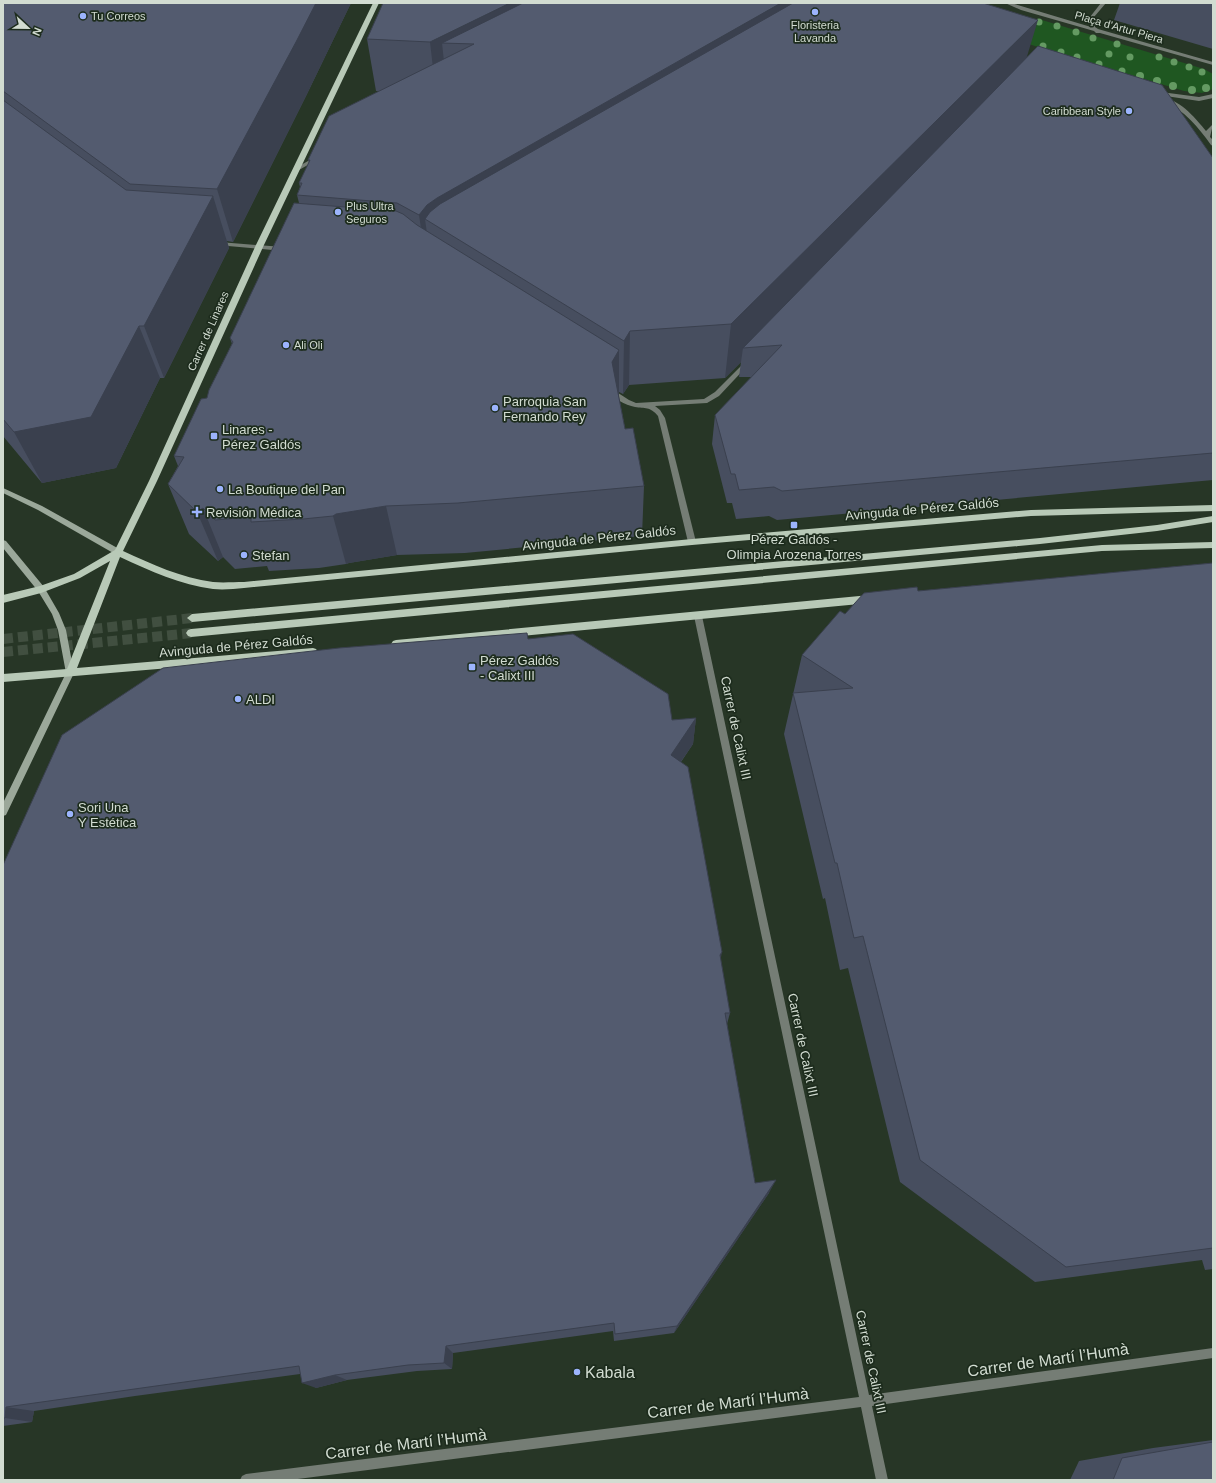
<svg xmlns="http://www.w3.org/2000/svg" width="1216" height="1483" font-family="Helvetica,sans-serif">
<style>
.green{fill:#1f5721}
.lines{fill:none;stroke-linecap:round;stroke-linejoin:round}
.primary-tunnel{stroke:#414f40;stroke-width:10;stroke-dasharray:10 5;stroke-linecap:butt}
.minor{fill:#757d75;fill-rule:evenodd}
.secondary{fill:#9ba89a;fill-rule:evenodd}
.primary{fill:#b8c9b7;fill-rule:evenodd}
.tree{fill:#649a62}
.wall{fill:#474e5f}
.shaded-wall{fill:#3a404e}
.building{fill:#535b6f;stroke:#3a404e}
.poi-dot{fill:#9cb4fd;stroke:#1d2c1d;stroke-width:1.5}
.labels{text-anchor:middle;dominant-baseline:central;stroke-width:3.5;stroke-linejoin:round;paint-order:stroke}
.far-poi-label{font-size:11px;fill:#d2dcd1;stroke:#1d2c1d;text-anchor:start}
.far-street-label{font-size:11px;fill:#d2dcd1;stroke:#1d2c1d}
.poi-label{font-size:13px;fill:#d2dcd1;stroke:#1d2c1d;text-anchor:start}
.street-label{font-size:13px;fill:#d2dcd1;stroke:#1d2c1d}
.near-street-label{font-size:16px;fill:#d2dcd1;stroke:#1d2c1d}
.near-poi-label{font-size:16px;fill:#d2dcd1;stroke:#1d2c1d;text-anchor:start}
</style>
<rect width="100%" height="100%" fill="#273626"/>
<path class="green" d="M1028 19 1042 20 1204 69 1213 74V89L1202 93 1184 91 1025 43Z"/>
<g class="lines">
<path class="primary-tunnel" d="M3 639 192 618
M3 652 191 633"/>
<path class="minor" d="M1005 3H1011L1091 27 1090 17 1101 3H1106L1094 17 1095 27 1098 29 1213 62V65L1100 33H1096L1094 31 1021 10Z
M1161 92 1199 97 1213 94V98L1199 101 1159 95V93Z
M1164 99C1179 98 1198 121 1206 131L1213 124 1210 137 1213 140V146L1211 145C1198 127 1185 111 1164 101Z
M315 157 320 158 299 170 294 169Z
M219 242 283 247 286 249 283 251 217 245 216 244Z
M747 361 750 363 749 364 719 396 707 403 655 406 660 410 665 418 696 542 692 545 688 542 658 416C650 406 645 409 635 407 625 405 613 398 607 391L610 389H612L629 400 636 403 704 399 715 392 745 362Z
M698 613 702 616 869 1395 1213 1348V1358L872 1406 888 1480H876L861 1407 290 1480H240L242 1476 246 1474 859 1397 694 616Z"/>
<path class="secondary" d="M3 488 42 506 121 550 122 552 121 554H115L38 510 3 493Z
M3 540 6 541 44 587 59 613 66 630 74 673 6 815 3 816V803L66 673 58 630 52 614 38 591 3 548Z"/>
<path class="primary" d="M373 3H379L263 247 157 481 123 551C152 564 181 578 213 582 223 583 234 582 244 582L692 539 1031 510 1213 505V511L1031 516 692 545 244 588C234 589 223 590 213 589 181 585 150 571 120 557L77 668 313 648 316 649 318 652 316 655 313 656 3 682V674L67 669 110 561 80 578 41 593 3 603V595L40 586 74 574 115 550 149 481 255 247Z
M1213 516V522L1157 531 1040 544 192 622 187 618 192 614 1040 538 1157 525Z
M1213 542V548L1102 551 191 637 188 636 186 633 188 630 191 629 1102 545Z
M870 595 875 599 870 603 396 648 393 647 391 644 393 641 396 640Z"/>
</g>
<g class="tree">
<circle cx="1039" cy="22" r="3.5"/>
<circle cx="1057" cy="26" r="3.5"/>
<circle cx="1076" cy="32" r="3.5"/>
<circle cx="1093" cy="38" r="3.5"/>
<circle cx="1117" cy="44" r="3.5"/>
<circle cx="1043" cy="46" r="3.5"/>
<circle cx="1061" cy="52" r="3.5"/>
<circle cx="1109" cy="54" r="3.5"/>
<circle cx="1077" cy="57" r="3.5"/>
<circle cx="1130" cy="57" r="3.5"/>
<circle cx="1159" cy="57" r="3.5"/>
<circle cx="1174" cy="62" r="3.5"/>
<circle cx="1099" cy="64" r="3.5"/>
<circle cx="1189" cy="67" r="3.5"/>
<circle cx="1122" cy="71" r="3.5"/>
<circle cx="1202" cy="72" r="3.5"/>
<circle cx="1140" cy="76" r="4"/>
<circle cx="1157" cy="81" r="4"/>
<circle cx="1173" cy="86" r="4"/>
<circle cx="1206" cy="88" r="4"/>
<circle cx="1192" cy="90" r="4"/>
</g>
<path class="wall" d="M3 3H351L307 94 233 242 227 241 229 248 164 378H160L116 468 42 483 3 436Z
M1120 3H1213V49L1114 20Z
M367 39 1027 58 1213 158V480L777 520 769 516 736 519 732 503H727L712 444 715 415 752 377H739L741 362 725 378 629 385 623 394 619 392V397L625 429 644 486 642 536 465 553 397 555 349 563 346 564 319 568 269 571 267 566 235 569 223 557 218 561 189 534 168 484 178 466 174 456 207 398 232 344 230 338 299 203 297 195 300 187 299 183 309 163 308 160 379 91H376Z
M1213 563V1269L1205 1270 1202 1260 1035 1282 900 1182 848 968 840 970 825 898 823 899 784 734 802 655 845 614 918 591Z
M528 639 672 720 696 718 693 744 681 762 720 960 730 1013 727 1024 755 1183 769 1193 674 1333 614 1341 613 1331 453 1353 452 1369 417 1371 347 1380 316 1388 300 1374 135 1396 34 1411 32 1422 3 1426V865Z
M1213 1440V1480H1070L1079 1461 1153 1448Z"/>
<path class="shaded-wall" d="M316 3H351L307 94 233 242 217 189Z
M510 3H615L474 44 442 43 447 89 436 94 430 42Z
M781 3H863L425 219 431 262 427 268 419 215 427 205 437 198Z
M1038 20 1022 73 743 348 741 362 725 378 731 324Z
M213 196 229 248 164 378 144 326Z
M139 326 160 378 116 468 42 483 14 432Z
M630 331 629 385 623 394 624 341Z
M619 350V402L612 362Z
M386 506 397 555 349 563 346 564 333 516 336 514Z
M203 508 223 557 218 561 197 512Z
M696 718 693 744 668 780 671 755Z
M722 952 718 973 720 955Z
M776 1180 769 1193 674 1333 677 1326Z
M446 1346 453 1353 452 1369 444 1363Z
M335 1375 347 1380 316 1388 302 1383Z
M6 1407 34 1411 32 1422 5 1418Z"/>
<path class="building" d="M3 3H316L296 42 217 189 130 184 3 91Z
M383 3H510L430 42 367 39Z
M523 3H781L437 198 427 205 419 215 397 203 297 195 302 183H299L310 160H308L329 116 474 44 442 43Z
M793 3H983L1038 20 731 324 630 331 624 341 425 219 430 212 440 204Z
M1038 46 1162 85 1213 158V453L782 491 774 487 739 490 735 474H731L715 415 782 345 743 348Z
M3 100 126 190 213 196 144 326H139L91 417 14 432 3 419Z
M294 203 396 211 403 214 417 225 619 350 612 362 625 429 633 428 644 486 458 503 386 506 336 514 333 516 303 519 251 522V517L215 520 203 508 197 512 168 484 184 457 174 456 201 399 207 398 209 390 233 342 230 338Z
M1213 563V1248L1066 1267 920 1160 863 936 854 938 837 863H835L793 693 853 688 802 655 840 611 845 614 864 593 917 587 918 591Z
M527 633 528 639 573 634 668 694 672 720 696 718 671 755 688 767 722 952 720 955 730 1013H725L755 1183 776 1180 677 1326 615 1334 614 1323 446 1346 444 1363 408 1365 335 1375 302 1383 299 1366 113 1392 6 1407 5 1418H3V865L62 735 163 668 339 648Z
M1213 1442V1480H1113L1122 1458Z"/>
<g class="poi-dot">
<circle cx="815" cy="12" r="4"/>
<circle cx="83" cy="16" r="4"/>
<circle cx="1129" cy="111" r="4"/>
<circle cx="338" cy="212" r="4"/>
<circle cx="286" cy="345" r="4"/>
<circle cx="495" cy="408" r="4"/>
<rect x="210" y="432" width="8" height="8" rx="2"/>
<circle cx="220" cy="489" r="4"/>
<path d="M195 506h4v4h4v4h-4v4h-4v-4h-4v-4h4z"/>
<rect x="790" y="521" width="8" height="8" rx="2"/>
<circle cx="244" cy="555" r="4"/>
<rect x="468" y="663" width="8" height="8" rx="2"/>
<circle cx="238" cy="699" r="4"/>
<circle cx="70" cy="814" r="4"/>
<circle cx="577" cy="1372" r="4"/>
</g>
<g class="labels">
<g class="far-poi-label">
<text x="91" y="16">Tu Correos</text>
<text x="815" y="25" text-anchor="middle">Floristeria<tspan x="815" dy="13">Lavanda</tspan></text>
<text x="1121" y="111" text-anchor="end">Caribbean Style</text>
<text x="346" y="206">Plus Ultra<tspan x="346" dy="13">Seguros</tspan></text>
<text x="294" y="345">Ali Oli</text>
</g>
<g class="far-street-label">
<text transform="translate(1119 27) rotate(16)">Plaça d'Artur Piera</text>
<text transform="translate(208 331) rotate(-66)">Carrer de Linares</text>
</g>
<g class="poi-label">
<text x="503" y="401">Parroquia San<tspan x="503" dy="15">Fernando Rey</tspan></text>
<text x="222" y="429">Linares -<tspan x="222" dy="15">Pérez Galdós</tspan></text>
<text x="228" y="489">La Boutique del Pan</text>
<text x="206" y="512">Revisión Médica</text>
<text x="794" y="539" text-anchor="middle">Pérez Galdós -<tspan x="794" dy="15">Olimpia Arozena Torres</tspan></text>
<text x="252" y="555">Stefan</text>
<text x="480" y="660">Pérez Galdós<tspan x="480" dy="15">- Calixt III</tspan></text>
<text x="246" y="699">ALDI</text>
<text x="78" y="807">Sori Una<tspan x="78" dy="15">Y Estética</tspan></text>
</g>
<g class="street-label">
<text transform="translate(922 509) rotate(-5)">Avinguda de Pérez Galdós</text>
<text transform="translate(599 538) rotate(-6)">Avinguda de Pérez Galdós</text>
<text transform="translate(236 646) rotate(-5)">Avinguda de Pérez Galdós</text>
<text transform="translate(736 728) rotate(78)">Carrer de Calixt III</text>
<text transform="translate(803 1045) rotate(78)">Carrer de Calixt III</text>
<text transform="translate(871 1362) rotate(78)">Carrer de Calixt III</text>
</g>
<g class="near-street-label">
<text transform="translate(1048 1360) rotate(-8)">Carrer de Martí l’Humà</text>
<text transform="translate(728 1403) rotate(-7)">Carrer de Martí l’Humà</text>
<text transform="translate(406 1444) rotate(-7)">Carrer de Martí l’Humà</text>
</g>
<g class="near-poi-label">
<text x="585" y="1372">Kabala</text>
</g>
</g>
<rect width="1216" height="1483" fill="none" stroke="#d2dcd1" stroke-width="8"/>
<g transform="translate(28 28) rotate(112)" stroke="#1d2c1d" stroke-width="3" paint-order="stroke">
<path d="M0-3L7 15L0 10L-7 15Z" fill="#d2dcd1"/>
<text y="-6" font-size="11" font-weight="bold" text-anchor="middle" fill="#d2dcd1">N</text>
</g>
</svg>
